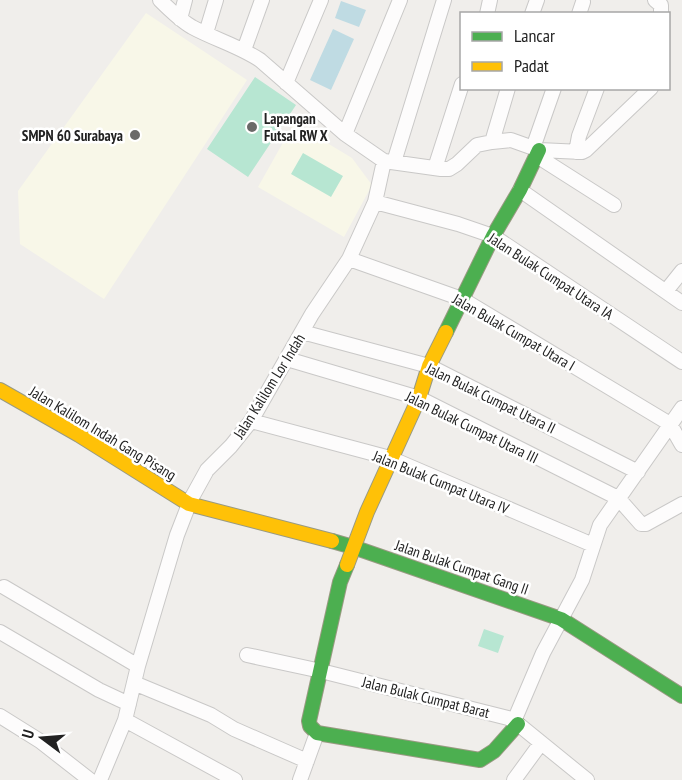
<svg xmlns="http://www.w3.org/2000/svg" width="682" height="780" font-family="'PT Sans Narrow',sans-serif">
<style>
.education{fill:#f8f7e8}
.pitch{fill:#b7e6d2}
.water{fill:#bfdbe3}
.lines{fill:none;stroke-linecap:round;stroke-linejoin:round}
.street-casing{stroke:#c9c8c7;stroke-width:16}
.fast-casing{stroke:#999a82;stroke-width:16}
.slow-casing{stroke:#999a82;stroke-width:16}
.street{stroke:#fdfcfc;stroke-width:14}
.fast{stroke:#4caf50;stroke-width:14}
.slow{stroke:#ffc107;stroke-width:14}
.poi-dot{fill:#6a6968;stroke:#fff;stroke-width:2}
.labels{text-anchor:middle;dominant-baseline:central;stroke-width:5;stroke-linejoin:round;paint-order:stroke}
.poi-label{font-size:15px;font-weight:bold;fill:#222;stroke:#fff;text-anchor:start}
.street-label{font-size:15px;fill:#222;stroke:#fff}
</style>
<rect width="100%" height="100%" fill="#f0eeeb"/>
<path class="education" d="M146 13 247 80 104 299 20 244 18 191Z
M294 123 352 158 372 185 344 237 258 187Z"/>
<path class="pitch" d="M255 77 296 105 248 177 207 149Z
M303 153 343 176 331 197 291 174Z
M484 629 504 636 498 653 478 646Z"/>
<path class="water" d="M341 1 366 10 359 27 335 18Z
M333 29 354 39 331 90 310 80Z"/>
<g class="lines">
<defs>
<path id="street" d="M160 0C170 10 180 20 192 27 214 39 239 46 260 60L345 134 384 161 441 169H449L457 164 477 145 492 142 511 140 539 150 582 152 586 150 651 88
M655 0 661 5V14
M487 14 490 0
M532 14 537 0
M579 14 583 2
M180 19 185 0
M206 33 216 0
M244 50 262 0
M286 83 321 0
M345 134 400 0
M492 142 508 88
M533 148 554 88
M576 152 579 136 597 88
M537 156 614 205
M394 162 444 0
M435 168 462 84
M520 190 682 303
M375 202 458 224 493 236 682 362
M349 259 462 299 670 424 682 445
M666 291 682 271
M302 332 429 366 638 472
M287 359 419 398 618 498 641 524H646L682 504
M251 421 390 458 593 545
M4 587 138 666
M0 632 99 690 129 704
M247 655 321 671 508 718 518 724 587 780
M134 683 211 715 234 729 307 761
M0 716 40 741 90 780
M125 720 235 780
M514 721 543 653 582 580 600 525 682 408
M100 780 125 720 138 666 177 535 191 499 207 470 231 446 251 421 312 314 349 259 375 202 384 161
M300 780 317 733
M514 780 541 743"/>
<path id="fast" d="M446 332 493 236 520 190 539 150
M332 541 353 547 561 619 682 696
M347 565 340 582 309 721 310 726 317 733 480 760 494 751 518 724"/>
<path id="slow" d="M0 390 79 435 189 504 332 541
M347 565 367 512 419 398 429 366 446 332"/>
</defs>
<use href="#street" class="street-casing"/>
<use href="#fast" class="fast-casing"/>
<use href="#slow" class="slow-casing"/>
<use href="#street" class="street"/>
<use href="#fast" class="fast"/>
<use href="#slow" class="slow"/>
</g>
<g class="poi-dot">
<circle cx="252" cy="127" r="6"/>
<circle cx="135" cy="135" r="6"/>
</g>
<g class="labels">
<g class="poi-label">
<text x="264" y="118">Lapangan<tspan x="264" dy="17">Futsal RW X</tspan></text>
<text x="123" y="135" text-anchor="end">SMPN 60 Surabaya</text>
</g>
<g class="street-label">
<text transform="translate(551 276) rotate(33)">Jalan Bulak Cumpat Utara IA</text>
<text transform="translate(514 332) rotate(30)">Jalan Bulak Cumpat Utara I</text>
<text transform="translate(269 386) rotate(-58)">Jalan Kalilom Lor Indah</text>
<text transform="translate(491 398) rotate(26)">Jalan Bulak Cumpat Utara II</text>
<text transform="translate(472 427) rotate(26)">Jalan Bulak Cumpat Utara III</text>
<text transform="translate(103 433) rotate(31)">Jalan Kalilom Indah Gang Pisang</text>
<text transform="translate(441 482) rotate(22)">Jalan Bulak Cumpat Utara IV</text>
<text transform="translate(462 567) rotate(19)">Jalan Bulak Cumpat Gang II</text>
<text transform="translate(426 697) rotate(14)">Jalan Bulak Cumpat Barat</text>
</g>
</g>
<rect x="460" y="12" width="210" height="78" fill="#ffffff" stroke="#a7a7a7" stroke-width="1.5"/>
<rect x="472" y="32" width="30" height="9" fill="#4caf50" stroke="#a7a7a7" stroke-width="1.5"/>
<text x="514" y="42" font-size="18" fill="#222222">Lancar</text>
<rect x="472" y="62" width="30" height="9" fill="#ffc107" stroke="#a7a7a7" stroke-width="1.5"/>
<text x="514" y="72" font-size="18" fill="#222222">Padat</text>
<g transform="translate(42 738) rotate(286)" stroke="#ffffff" stroke-width="4.5" paint-order="stroke">
<path d="M0-4.5L10 22L0 15L-10 22Z" fill="#222222"/>
<text y="-9" font-size="16" font-weight="bold" text-anchor="middle" fill="#222222">U</text>
</g>
</svg>
